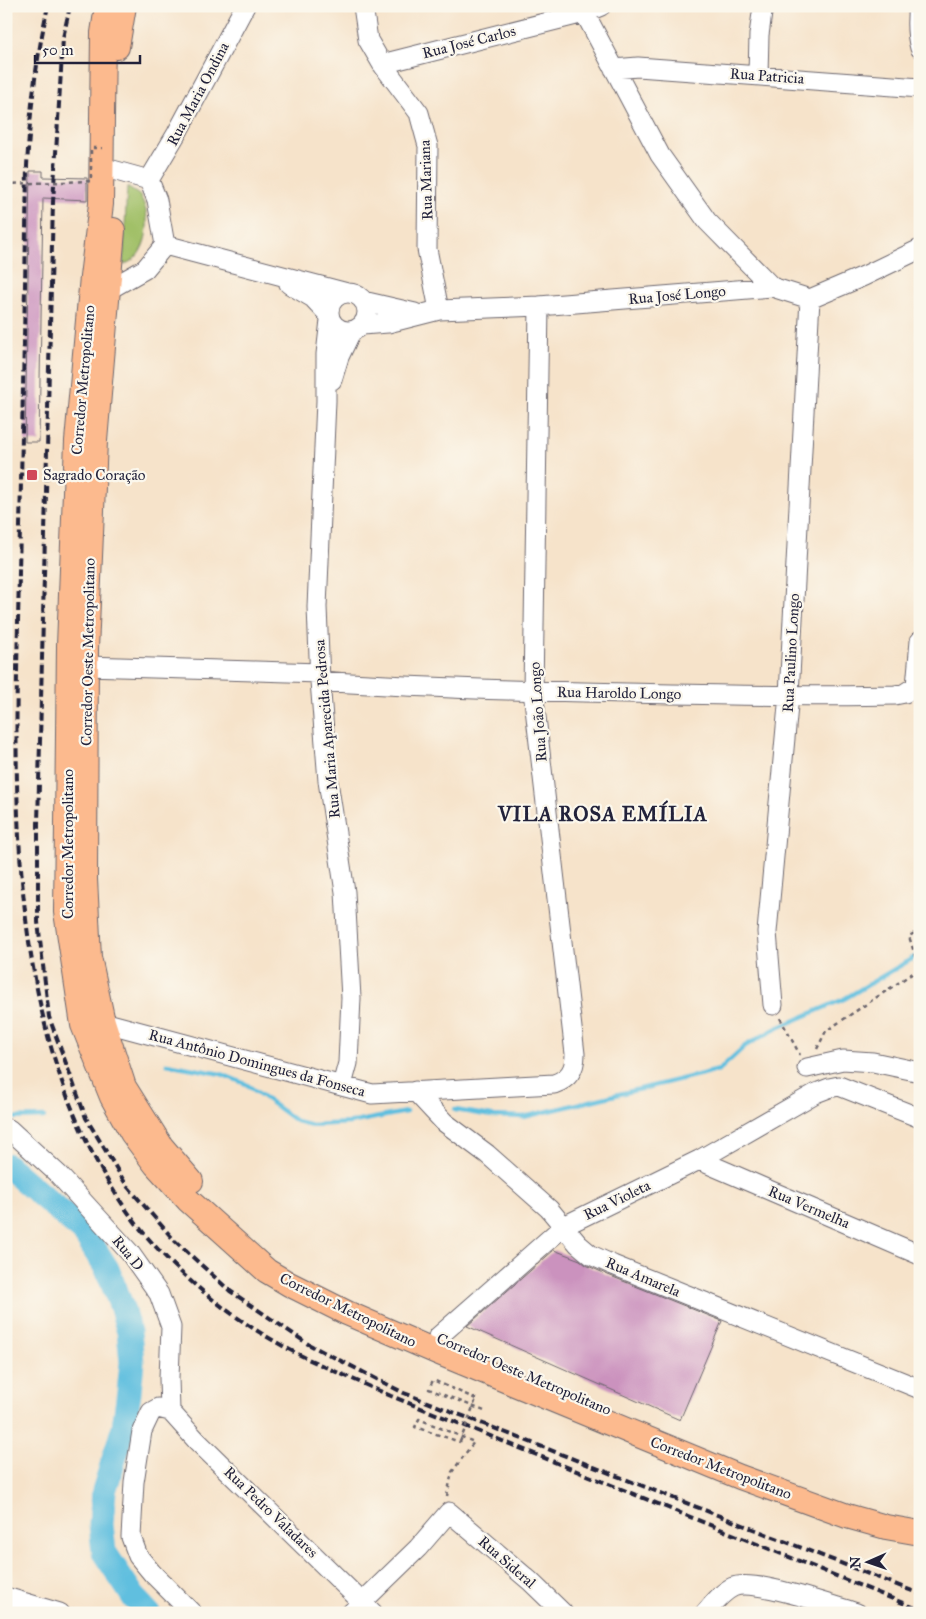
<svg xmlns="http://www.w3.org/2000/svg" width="926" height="1619" font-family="'IM FELL Great Primer',serif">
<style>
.green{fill:#a1c067;stroke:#627151}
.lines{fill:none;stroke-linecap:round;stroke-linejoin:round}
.stream{stroke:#61bfdf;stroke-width:4.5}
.river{stroke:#61bfdf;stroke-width:25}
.building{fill:#cb92be}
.minor-casing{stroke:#6c666d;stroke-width:21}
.major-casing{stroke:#6c666d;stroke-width:26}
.path{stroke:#6c666d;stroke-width:2.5;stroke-dasharray:4 4;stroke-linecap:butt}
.minor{stroke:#fff;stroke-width:19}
.major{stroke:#fcba8e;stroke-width:24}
.rail{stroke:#22223b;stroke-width:4;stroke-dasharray:8 4;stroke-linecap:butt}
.path-bridge{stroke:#6c666d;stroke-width:2.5;stroke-dasharray:4 4;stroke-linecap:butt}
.poi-dot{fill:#d1495b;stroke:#fbf7ec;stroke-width:2}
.labels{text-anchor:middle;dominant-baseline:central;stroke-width:4.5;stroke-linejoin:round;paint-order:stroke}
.street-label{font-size:15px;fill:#22223b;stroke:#fbf7ec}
.poi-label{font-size:15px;fill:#22223b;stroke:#fbf7ec;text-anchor:start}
.district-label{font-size:20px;font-weight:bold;letter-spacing:1px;fill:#22223b;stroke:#fbf7ec}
</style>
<rect width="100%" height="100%" fill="#fbf7ec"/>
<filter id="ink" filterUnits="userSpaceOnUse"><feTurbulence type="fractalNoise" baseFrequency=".02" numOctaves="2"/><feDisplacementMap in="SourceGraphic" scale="10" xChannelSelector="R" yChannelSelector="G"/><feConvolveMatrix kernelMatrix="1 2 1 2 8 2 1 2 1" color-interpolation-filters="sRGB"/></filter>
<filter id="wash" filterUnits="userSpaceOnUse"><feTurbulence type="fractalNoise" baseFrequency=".0096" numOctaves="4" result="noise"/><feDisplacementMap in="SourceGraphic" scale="20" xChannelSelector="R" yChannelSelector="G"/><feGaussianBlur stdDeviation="1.12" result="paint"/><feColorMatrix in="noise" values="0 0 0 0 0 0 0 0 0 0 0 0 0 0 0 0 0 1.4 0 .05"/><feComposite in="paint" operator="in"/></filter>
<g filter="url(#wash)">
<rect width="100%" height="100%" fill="#f6e3ca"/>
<path class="green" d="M127 187C131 190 137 193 140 196 151 213 149 243 136 257 133 261 127 263 123 265Z"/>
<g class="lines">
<path class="stream" d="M167 1064 221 1074 246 1084 296 1121 312 1125 349 1123 406 1112
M455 1110 492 1116 524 1117 719 1070 745 1046 775 1029 844 999 920 954
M6 1118 44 1117"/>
<path class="river" d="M6 1165 83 1231 107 1269 121 1305 129 1332 132 1362 129 1392 124 1427 104 1491 101 1524 104 1552 135 1599 148 1613"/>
</g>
<g id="blocks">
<path class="building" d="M30 171H43V177L87 178V200L43 198 39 442H25Z
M554 1250 580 1260 586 1265 608 1275 722 1321 680 1420 467 1326Z"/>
</g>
</g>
<g filter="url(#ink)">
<use href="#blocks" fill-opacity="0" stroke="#6c666d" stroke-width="1"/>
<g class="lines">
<defs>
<path id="minor" d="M363 6 368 40 382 64 419 113 428 146 427 249 439 310
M581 6 660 155 707 221 772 287
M918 6C916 21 916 34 920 48
M382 64 584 13 601 6
M614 69 638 67 920 88
M758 75 759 35 763 6
M102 167 149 180
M149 180 177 133 245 6
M149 180 157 200 165 245
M165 245 347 293
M289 284 313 298 328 314
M108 290 145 269 165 245
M329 312a19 19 0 1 1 38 0a19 19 0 1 1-38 0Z
M363 301 415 313
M330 320 326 354V401L317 607 320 681 328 781 345 892 351 998 348 1063 342 1085
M362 325 388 323 439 310 539 306 772 287 810 299 864 276 920 249
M332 380 339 357 351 332
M86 666 320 673
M320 681C437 689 554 692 672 694 746 695 820 697 895 695L905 693 916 686
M916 686 920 641
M773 1005 767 932 789 695 810 299
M103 1022 372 1094 554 1084C569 1079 575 1070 575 1054L533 691 539 306
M807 1068 843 1060 873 1062 920 1072
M415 1091 444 1122 487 1154 549 1209 578 1244 591 1255 613 1265 920 1389
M9 1129 58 1174 130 1253 159 1294 171 1327 169 1378 170 1411
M699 1160 920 1255
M438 1337 564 1226 699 1160 816 1093 829 1088 839 1086 920 1118
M6 1597 60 1613
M192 1613 152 1573 138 1556 131 1537 134 1482 142 1431 151 1412 158 1408 170 1411 197 1441 373 1613
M351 1613 418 1548 449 1512 530 1581 563 1613
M705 1613C713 1604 722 1592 733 1587 753 1578 833 1606 857 1613"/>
<path id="major" d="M107 6 103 33 101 204 92 277 77 441 69 646 66 912 83 1025 112 1097 132 1133 156 1165 188 1200 267 1271 289 1284 347 1313 437 1352 740 1477 847 1516 886 1527 920 1533
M117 47 124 6
M113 230 95 441 86 649 85 879 89 957 103 1022 124 1087 161 1146 191 1181"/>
</defs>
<use href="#minor" class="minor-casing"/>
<use href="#major" class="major-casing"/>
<path class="path" d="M780 1018 800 1055
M817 1049 826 1031 919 969 909 936 920 930
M476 1399 433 1380 429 1389 487 1412
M447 1496 452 1472 474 1442 419 1419 415 1427 460 1442"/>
<use href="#minor" class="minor"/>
<use href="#major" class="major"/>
<path class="rail" d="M48 6C36 59 30 112 27 166 25 301 22 437 19 572 15 791 0 1044 138 1226 183 1282 244 1328 308 1359 336 1372 364 1384 391 1396L920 1610
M70 6 63 38 53 202 38 824V922L49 1017 86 1118 127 1186 175 1241 230 1291 308 1344 404 1393 920 1594"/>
<path class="path-bridge" d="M6 184 91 181V148H102
M460 1442 476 1399"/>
</g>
</g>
<rect class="poi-dot" x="26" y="469" width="12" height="12" rx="2.5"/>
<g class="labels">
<g class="street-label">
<text transform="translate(469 42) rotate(-14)">Rua José Carlos</text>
<text transform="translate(767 76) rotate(4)">Rua Patricia</text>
<text transform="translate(198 94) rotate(-62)">Rua Maria Ondina</text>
<text transform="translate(426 180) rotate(-92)">Rua Mariana</text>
<text transform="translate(677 295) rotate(-5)">Rua José Longo</text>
<text transform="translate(83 380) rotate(-85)">Corredor Metropolitano</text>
<text transform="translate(88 652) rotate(-89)">Corredor Oeste Metropolitano</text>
<text transform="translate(791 653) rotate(-87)">Rua Paulino Longo</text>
<text transform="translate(619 693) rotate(1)">Rua Haroldo Longo</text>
<text transform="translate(538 712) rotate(-94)">Rua João Longo</text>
<text transform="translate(327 729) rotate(-95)">Rua Maria Aparecida Pedrosa</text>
<text transform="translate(68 844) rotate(-90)">Corredor Metropolitano</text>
<text transform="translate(257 1063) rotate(15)">Rua Antônio Domingues da Fonseca</text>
<text transform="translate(617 1200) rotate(-26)">Rua Violeta</text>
<text transform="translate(809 1207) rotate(23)">Rua Vermelha</text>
<text transform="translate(128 1253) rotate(51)">Rua D</text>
<text transform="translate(643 1277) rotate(23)">Rua Amarela</text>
<text transform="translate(348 1310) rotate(26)">Corredor Metropolitano</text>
<text transform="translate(524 1374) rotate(23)">Corredor Oeste Metropolitano</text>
<text transform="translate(721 1468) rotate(21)">Corredor Metropolitano</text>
<text transform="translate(271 1512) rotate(44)">Rua Pedro Valadares</text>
<text transform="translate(507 1562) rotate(41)">Rua Sideral</text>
</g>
<g class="poi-label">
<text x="43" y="475">Sagrado Coração</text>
</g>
<g class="district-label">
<text x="603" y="814">VILA ROSA EMÍLIA</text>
</g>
</g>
<rect width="926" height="1619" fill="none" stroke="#fbf7ec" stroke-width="25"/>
<g transform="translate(868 1562) rotate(268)" stroke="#fbf7ec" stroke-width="4" paint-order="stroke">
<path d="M0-4L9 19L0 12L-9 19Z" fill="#22223b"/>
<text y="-8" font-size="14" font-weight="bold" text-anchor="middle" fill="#22223b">N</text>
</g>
<path d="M35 55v8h105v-8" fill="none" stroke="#22223b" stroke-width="2.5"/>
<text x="42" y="55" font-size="15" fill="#22223b" stroke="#fbf7ec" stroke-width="4" paint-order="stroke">50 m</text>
</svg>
